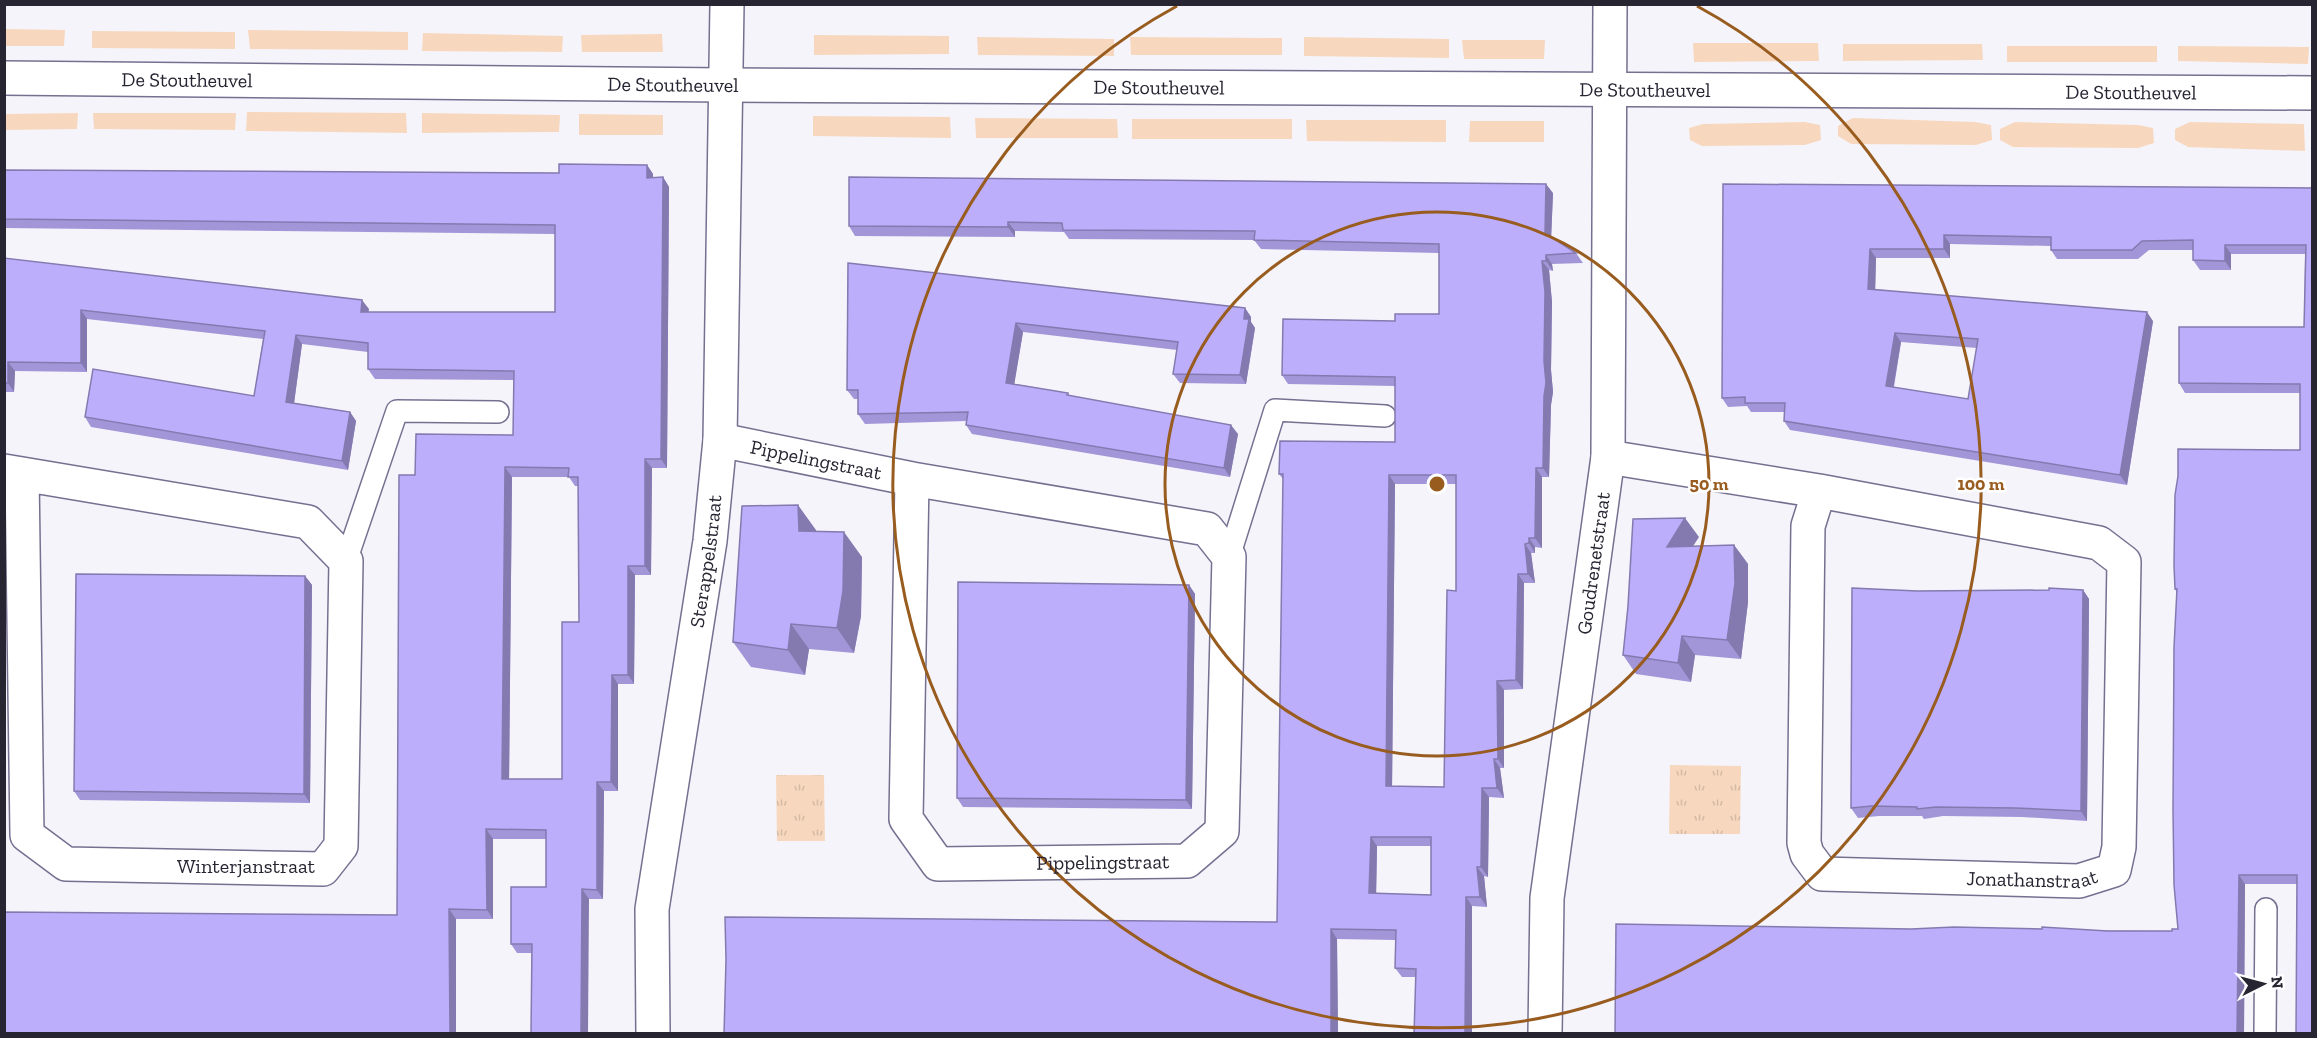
<svg xmlns="http://www.w3.org/2000/svg" width="2317" height="1038" font-family="'Zilla Slab',serif">
<style>
.grass{fill:#f7d8be}
.park{fill:url(#park-tufts)}
.lines{fill:none;stroke-linecap:round;stroke-linejoin:round}
.service-casing{stroke:#757090;stroke-width:24}
.minor-casing{stroke:#757090;stroke-width:36}
.tertiary-casing{stroke:#757090;stroke-width:36}
.service{stroke:#fff;stroke-width:21}
.minor{stroke:#fff;stroke-width:33}
.tertiary{stroke:#fff;stroke-width:33}
.wall{fill:#a296d8;fill-rule:evenodd}
.shaded-wall{fill:#847ab0}
.building{fill:#bcaefb;stroke:#847ab0;stroke-width:1.5;fill-rule:evenodd}
.ring{fill:none;stroke:#995c1f;stroke-width:3}
.labels{text-anchor:middle;dominant-baseline:central;stroke-width:5;stroke-linejoin:round;paint-order:stroke}
.street-label{font-size:20px;fill:#272532;stroke:#fff}
.centre{fill:#995c1f;stroke:#fff;stroke-width:3}
.ring-label{font-size:18px;text-anchor:middle;font-weight:bold;fill:#995c1f;stroke:#fff;stroke-width:5;stroke-linejoin:round;paint-order:stroke}
</style>
<defs>
<pattern id="park-tufts" width="24" height="20" patternUnits="userSpaceOnUse" patternTransform="scale(1.5)"><rect width="24" height="20" fill="#f7d8be"/><path d="M3 7l-1-3M5 7V3M7 7l1-3M15 17l-1-3M17 17v-4M19 17l1-3" fill="none" stroke="#d4b9a4"/></pattern>
</defs>
<rect width="100%" height="100%" fill="#f5f4fb"/>
<path class="grass" d="M5 29 65 30 64 46H5Z
M248 30 408 32V50L250 49Z
M92 31 235 32V49L92 48Z
M423 33 563 36 562 52 422 51Z
M662 34 663 52H582L581 35Z
M814 35 949 36V54L814 55Z
M977 37 1114 39V56L978 55Z
M1130 37 1282 38V55H1131Z
M1304 37 1449 39V58L1304 56Z
M1462 40H1545L1544 59H1464Z
M1693 43H1818L1819 61 1694 62Z
M1843 44H1982L1983 60 1843 61Z
M2007 46H2157V62H2007Z
M2178 46 2309 47 2308 64 2178 61Z
M247 112 406 113 407 133 246 131Z
M78 113 77 129 5 130V114Z
M93 113H236L235 130 94 129Z
M422 113 560 115 559 132 422 133Z
M579 114 663 115V135H579Z
M813 116 950 117 951 138 813 136Z
M975 118 1117 119 1118 138H976Z
M1853 118 1975 122 1991 125 1992 140 1976 145 1851 144 1838 136V126Z
M1132 119H1292V139H1132Z
M1306 120H1446V142L1307 141Z
M1470 121H1544V142H1469Z
M1805 122 1820 125 1821 140 1805 145 1702 146 1690 140 1689 128 1703 124Z
M2015 122 2138 125 2153 128 2154 143 2138 148 2013 147 2000 140V129Z
M2190 122 2304 124 2305 151 2188 147 2175 140V129Z"/>
<path class="park" d="M1670 765 1741 766 1740 834H1669Z
M776 775H824L825 841H777Z"/>
<g class="lines">
<defs>
<path id="service" d="M1229 557 1275 410 1385 416
M346 561 397 411 498 412
M2265 1034 2266 909"/>
<g id="minor">
<path id="s1" d="M720 440 912 479 906 819 938 864 1187 861 1222 831 1229 557 1207 529 912 479"/>
<path id="s2" d="M1608 457 1819 491 1808 526 1804 843 1807 854 1822 874 2079 881 2114 870 2119 847 2124 562 2099 543 1819 491"/>
<path d="M4 471 22 474 308 522 346 561 341 846 323 869 66 864 27 835 22 474"/>
<path id="s3" d="M653 1034 652 909 710 541 720 440 727 4"/>
<path id="s4" d="M1545 1034 1547 898 1608 457 1610 4"/>
</g>
<g id="tertiary">
<path id="s5" d="M4 78 726 85 2312 93"/>
</g>
</defs>
<use href="#service" class="service-casing"/>
<use href="#minor" class="minor-casing"/>
<use href="#tertiary" class="tertiary-casing"/>
<use href="#service" class="service"/>
<use href="#minor" class="minor"/>
<use href="#tertiary" class="tertiary"/>
</g>
<path class="wall" d="M647 165 653 174V177H663L669 187 667 468H652L651 575H635L634 684H618V791H604L603 899H589L532 953H517L511 944 546 887V839H493V919H456L397 915 415 475 513 435 514 380 375 379 368 369V352L302 344 294 403 350 412 356 421 348 470 91 427 85 417 254 396 263 339 87 319V372L15 371 14 392H4V258L369 309 368 312H555V234L4 228V170L559 173ZM512 477H569L575 486H578L579 622 562 779H509Z
M1723 184 2313 188 2297 884H2245L2244 1034H1615L1911 929 2172 931 2178 929 2176 591 2175 589 2300 450V393H2185L2179 383 2304 327 2305 254H2231V270H2200L2193 260V250H2149L2138 259H2057L2051 250V246L1950 244V258H1876L1875 289 2153 321 2127 485 1790 430 1784 421V412H1751L1747 406 1728 407 1722 398ZM1901 342 1977 348 1968 399 1894 387Z
M1553 193 1551 237 1576 253 1583 263 1552 264 1553 271 1549 270 1552 302 1551 370 1553 392 1551 405 1549 477H1542V548L1535 547V553H1531L1535 583H1524L1523 689 1504 690V768H1500L1504 798 1489 797 1488 877 1484 876 1487 907 1472 906V1034H1414L1416 977H1402L1395 968V940L1337 939 1338 1034H724L1277 922 1283 479 1279 474 1395 442V386L1288 384 1282 375 1395 321 1439 314V253L1261 249 1254 240 1069 239 1064 232 1015 231V237L855 236 849 226ZM1395 484H1456V591L1444 787 1392 786ZM1377 846H1431V895L1376 893Z
M848 263 1245 308 1251 317V322L1255 328 1246 384 1180 383 1173 374 1177 350 1023 332 1014 384 1068 393 1070 396 1238 434 1230 477 972 434 966 425V421L865 424 858 414V399H854L847 390Z
M816 530V532L862 557 861 616 854 653 809 649 805 675 751 667 733 642Z
M1699 537 1693 546 1734 545 1748 564V602L1741 659 1695 655 1691 682 1636 674 1623 655Z
M305 576 312 585 310 803 80 800 74 791Z
M1189 585 1195 594 1192 809 963 807 957 798Z
M2083 590 2089 599 2087 821 2022 817 1943 816 1924 819 1922 816H1879L1858 818 1851 808 1917 591Z"/>
<path class="shaded-wall" d="M647 165 653 174V187L647 178Z
M663 177 669 187 667 468 661 459Z
M1546 184 1553 193 1551 242 1545 233Z
M1008 222 1015 231V237L1008 227Z
M1944 235 1950 244V258L1944 249Z
M2225 245 2231 254V270L2225 261Z
M1870 249 1876 258 1875 298 1868 289Z
M1546 255 1552 264 1553 271 1546 261Z
M1542 261 1549 270 1552 302 1551 370 1553 392 1551 405 1549 477 1543 468 1544 361Z
M362 300 369 309 367 321 361 312Z
M1245 308 1251 317V322L1255 328 1246 384 1240 375Z
M81 310 87 319V372L81 363Z
M2147 312 2153 321 2127 485 2120 475Z
M1016 323 1023 332 1013 392 1006 383Z
M1895 333 1901 342 1892 395 1886 386Z
M296 335 302 344 293 411 286 402Z
M8 362 15 371 14 392 8 383Z
M350 412 356 421 348 470 342 461Z
M1231 425 1238 434 1230 477 1224 468Z
M645 459 652 468 651 575 645 566Z
M505 467 512 477 509 789 502 779Z
M1536 468 1542 477V548L1535 538Z
M1389 475 1395 484 1392 795 1386 786Z
M798 505 816 530 817 556 799 531Z
M1685 518 1699 537 1680 566 1667 547Z
M844 532 862 557 861 616 854 653 837 628Z
M1529 538 1535 547V553L1529 543Z
M1525 544 1531 553 1535 583 1528 574Z
M1734 545 1748 564V602L1741 659 1727 640Z
M628 566 635 575 634 684 628 675Z
M1518 574 1524 583 1523 689 1516 680Z
M305 576 312 585 310 803 304 794Z
M1189 585 1195 594 1192 809 1186 800Z
M2083 590 2089 599 2087 821 2081 811Z
M791 624 809 649 805 675 788 650Z
M1682 636 1695 655 1691 682 1678 663Z
M612 675 618 684V791L611 782Z
M1497 681 1504 690V768L1498 759Z
M1494 759 1500 768 1504 798 1497 788Z
M597 782 604 791 603 899 597 890Z
M1482 788 1489 797 1488 877 1481 867Z
M486 829 493 839V919L487 910Z
M1371 837 1377 846 1376 903 1369 893Z
M1477 867 1484 876 1487 907 1480 897Z
M2239 875 2245 884 2244 1034H2237Z
M582 889 589 899 588 1034H581Z
M1466 897 1472 906V1034H1465Z
M449 909 456 919V1034H450Z
M1331 929 1337 939 1338 1034H1331Z"/>
<path class="building" d="M559 164 647 165V178L663 177 661 459H645V566H628V675H612L611 782H597V890L582 889 581 1034H531L532 944H511V887H546V830L486 829 487 910 449 909 450 1034H4V912L397 915 399 475H415L416 434 513 435 514 371 368 369V343L296 335 286 402 350 412 342 461 85 417 93 369 254 396 265 331 81 310V363L8 362V383H4V258L362 300 361 312H555V225L4 219V170L559 173ZM505 467 569 468 568 477H578L579 622H562V779H502Z
M849 177 1546 184 1545 233 1576 253 1546 255V261H1542L1545 292 1544 361 1546 383 1544 396 1543 468H1536L1535 538H1529V543L1525 544 1528 574H1518L1516 680 1497 681 1498 759H1494L1497 788H1482L1481 867H1477L1480 897H1466L1465 1034H1414L1416 969 1395 968 1396 930 1331 929V1034H724L726 960 725 917 1277 922 1283 474H1279L1280 441 1395 442V377L1282 375 1283 319 1395 321V314H1439V244L1254 240 1255 231 1063 230 1062 223 1008 222V227L849 226ZM1389 475H1456V591L1447 590 1444 787 1386 786ZM1371 837H1431V895L1369 893Z
M1723 184 2313 188V1034H2296L2297 875H2239L2237 1034H1615L1616 924 1911 929 1954 927 2042 929V927L2108 931H2172V929H2178L2174 885 2173 810 2174 647 2177 589H2175L2174 565 2175 495 2178 476V449L2300 450V384L2179 383V327H2304L2306 245H2225V261L2193 260V240L2142 241 2132 250H2051V237L1944 235V249H1870L1868 289 2147 312 2120 475 1784 421 1785 403H1745V397L1722 398ZM1895 333 1978 339 1968 399 1886 386Z
M848 263 1245 308 1244 319H1249L1240 375 1173 374 1178 342 1016 323 1006 383 1068 393 1067 395 1231 425 1224 468 966 425 968 412 858 414V390H847Z
M798 505 799 531 844 532 843 591 837 628 791 624 788 650 733 642 742 506Z
M1685 518 1667 547 1734 545 1735 583 1727 640 1682 636 1678 663 1623 655 1628 606 1633 519Z
M76 574 305 576 304 794 74 791Z
M958 582 1189 585 1186 800 957 798Z
M1852 588 1917 591 2049 590V588L2083 590 2081 811 2015 808 1936 807 1917 809V807L1872 806 1851 808Z"/>
<g class="ring">
<circle cx="1437" cy="484" r="272"/>
<path d="M1697 6A544 544 0 1 1 1177 6"/>
</g>
<g class="labels">
<g class="street-label">
<text stroke="none"><textPath href="#s5" startOffset="183">De Stoutheuvel</textPath></text>
<text stroke="none"><textPath href="#s5" startOffset="669">De Stoutheuvel</textPath></text>
<text stroke="none"><textPath href="#s5" startOffset="1155">De Stoutheuvel</textPath></text>
<text stroke="none"><textPath href="#s5" startOffset="1641">De Stoutheuvel</textPath></text>
<text stroke="none"><textPath href="#s5" startOffset="2127">De Stoutheuvel</textPath></text>
<text stroke="none"><textPath href="#s1" startOffset="98">Pippelingstraat</textPath></text>
<text stroke="none"><textPath href="#s3" startOffset="477">Sterappelstraat</textPath></text>
<text stroke="none"><textPath href="#s4" startOffset="474">Goudrenetstraat</textPath></text>
<text stroke="none"><textPath href="#s1" startOffset="756">Pippelingstraat</textPath></text>
<text x="246" y="866">Winterjanstraat</text>
<text stroke="none"><textPath href="#s2" startOffset="814">Jonathanstraat</textPath></text>
</g>
</g>
<circle cx="1437" cy="484" r="9" class="centre"/>
<g class="ring-label">
<text x="1709" y="490">50 m</text>
<text x="1981" y="490">100 m</text>
</g>
<rect width="2317" height="1038" fill="none" stroke="#272532" stroke-width="12"/>
<g transform="translate(2263 984) rotate(84)" stroke="#ffffff" stroke-width="4.5" paint-order="stroke">
<path d="M0-4.5L10 22L0 15L-10 22Z" fill="#272532"/>
<text y="-9" font-size="16" font-weight="bold" text-anchor="middle" fill="#272532">N</text>
</g>
</svg>
